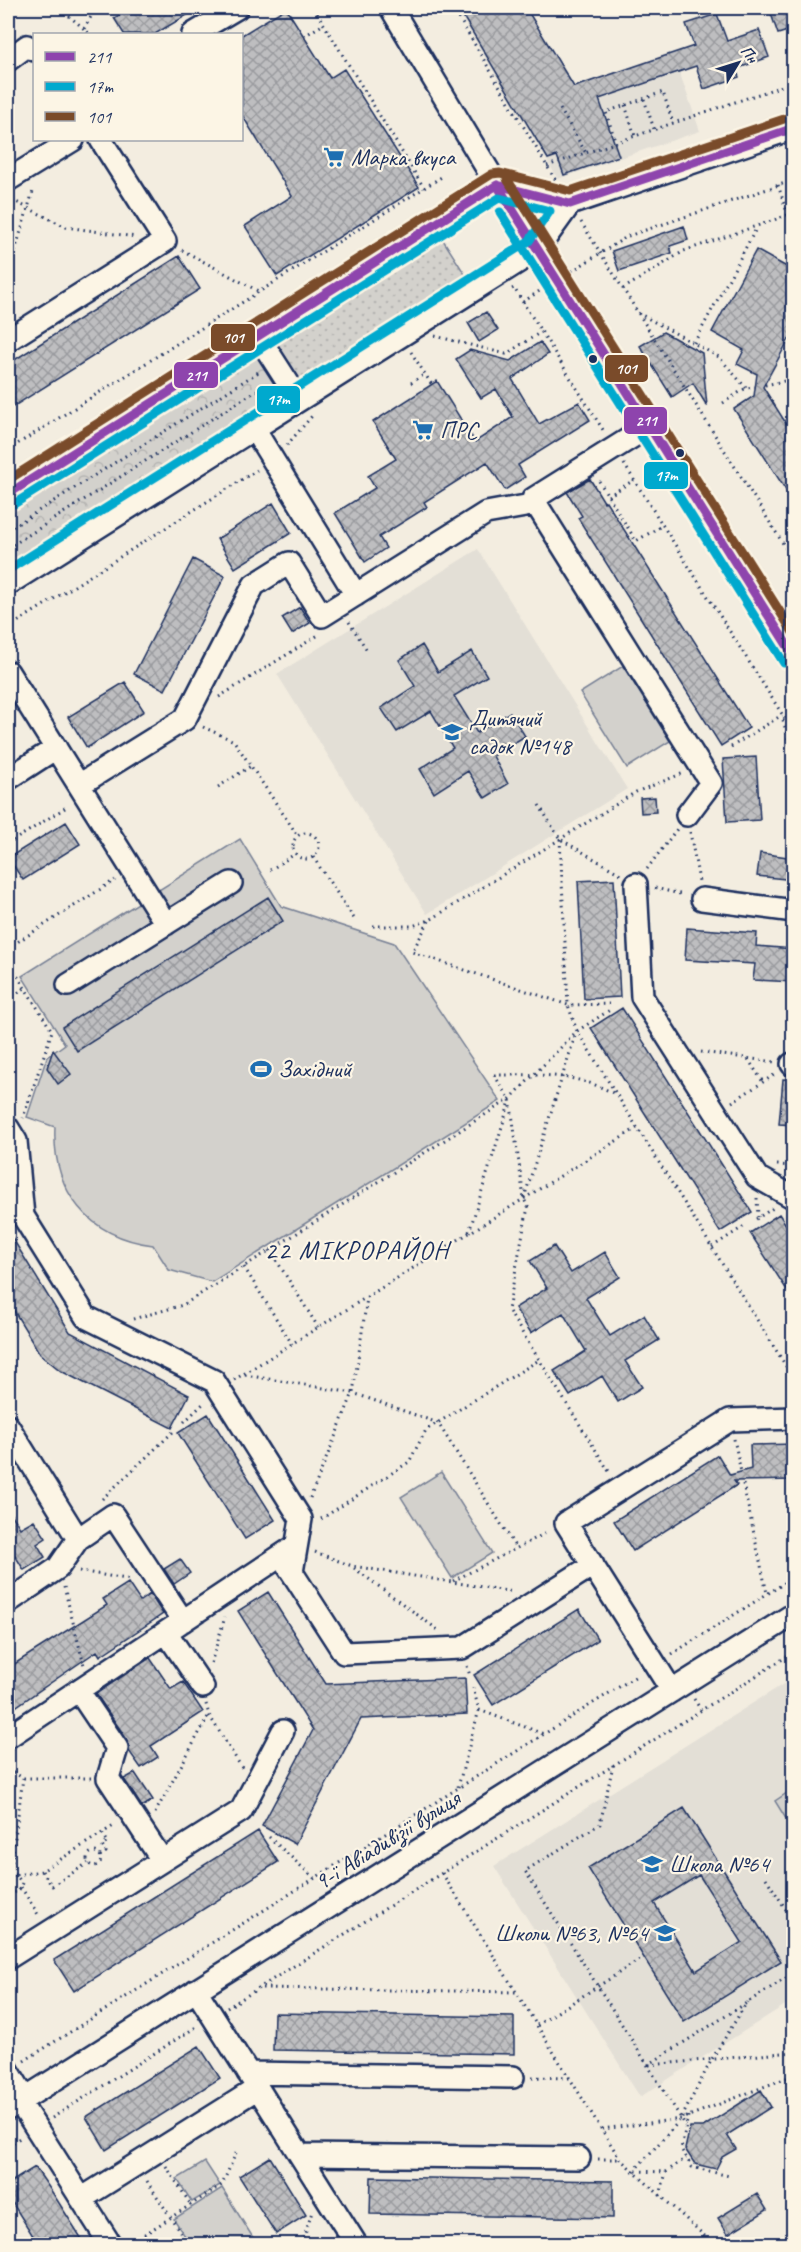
<svg xmlns="http://www.w3.org/2000/svg" width="801" height="2252" font-family="Caveat,sans-serif">
<style>
.built{fill:#e3dfd6}
.industrial{fill:url(#industrial-grid)}
.grass{fill:url(#grass-dots);stroke:#778095;stroke-width:1.5}
.park{fill:url(#park-crowns);stroke:#778095;stroke-width:1.5}
.pitch{fill:#d3d1cc;stroke:#778095;stroke-width:1.5}
.building{fill:url(#building-cross-hatch);stroke:#1b2f5e;stroke-width:1.5;fill-rule:evenodd}
.lines{fill:none;stroke-linecap:round;stroke-linejoin:round}
.minor-casing{stroke:#1b2f5e;stroke-width:26}
.path{stroke:#1b2f5e;stroke-width:3;stroke-dasharray:1.5 4.5;stroke-linecap:butt}
.minor{stroke:#fcf5e5;stroke-width:21}
.bus-1-casing{stroke:#fcf5e5;stroke-width:14}
.bus-2-casing{stroke:#fcf5e5;stroke-width:14}
.bus-3-casing{stroke:#fcf5e5;stroke-width:14}
.bus-1{stroke:#8e44ad;stroke-width:9}
.bus-2{stroke:#00a9ce;stroke-width:9}
.bus-3{stroke:#7a4b2a;stroke-width:9}
.bus-dot{fill:#1b2f5e;stroke:#fcf5e5;stroke-width:2}
.labels{text-anchor:middle;dominant-baseline:central;stroke-width:4.5;stroke-linejoin:round;paint-order:stroke}
.poi-label{font-size:24px;fill:#1b2f5e;stroke:#fcf5e5;text-anchor:start}
.street-label{font-size:24px;fill:#1b2f5e;stroke:#fcf5e5}
.neighbourhood-label{font-size:26px;letter-spacing:1.5px;fill:#1b2f5e;stroke:#fcf5e5}
.line-badge{stroke:#fcf5e5;stroke-width:2}
.badge-label{font-size:16px;text-anchor:middle;font-weight:bold;fill:#fff}
</style>
<defs>
<pattern id="industrial-grid" width="8" height="8" patternUnits="userSpaceOnUse" patternTransform="scale(1.5)"><rect width="8" height="8" fill="#e3dfd6"/><path d="M0 4h8M4 0v8" fill="none" stroke="#c2c0ba"/></pattern>
<pattern id="grass-dots" width="8" height="8" patternUnits="userSpaceOnUse" patternTransform="scale(1.5)"><rect width="8" height="8" fill="#d3d1cc"/><path d="M2 2h.1M6 6h.1" fill="none" stroke="#b5b4b2" stroke-width="1.8" stroke-linecap="round"/></pattern>
<pattern id="park-crowns" width="20" height="18" patternUnits="userSpaceOnUse" patternTransform="scale(1.5)"><rect width="20" height="18" fill="#d3d1cc"/><path d="M2 6a3 3 0 1 1 6 0M12 15a3 3 0 1 1 6 0" fill="none" stroke="#b5b4b2"/></pattern>
<pattern id="building-cross-hatch" width="8" height="8" patternUnits="userSpaceOnUse" patternTransform="scale(1.5)"><rect width="8" height="8" fill="#bebec0"/><path d="M0 0l8 8M0 8l8-8" fill="none" stroke="#9a9b9f"/></pattern>
</defs>
<rect width="100%" height="100%" fill="#f3ede0"/>
<filter id="ink" filterUnits="userSpaceOnUse"><feTurbulence type="fractalNoise" baseFrequency=".0167" numOctaves="2"/><feDisplacementMap in="SourceGraphic" scale="12" xChannelSelector="R" yChannelSelector="G"/><feConvolveMatrix kernelMatrix="1 2 1 2 8 2 1 2 1" color-interpolation-filters="sRGB"/></filter>
<g filter="url(#ink)">
<path class="built" d="M481 8H526L574 87 673 54 700 131 558 179 462 18Z
M478 549 627 789 427 914 277 674Z
M793 1678V2000L640 2097 494 1866Z"/>
<path class="industrial" d="M456 8H481L462 18Z"/>
<path class="grass" d="M438 232 470 282 304 387 272 337Z"/>
<path class="park" d="M256 347 288 397 8 574V504Z"/>
<path class="pitch" d="M623 666 670 741 627 768 580 693Z
M240 839 281 906 394 943 500 1101 212 1282 169 1270 153 1245C88 1237 52 1191 55 1127L27 1117 47 1057 65 1044 22 976Z
M441 1472 492 1553 452 1578 401 1497Z
M793 1789V1830L775 1801Z
M205 2162 220 2185 192 2202 177 2179Z
M222 2188 257 2244H190L174 2219Z"/>
<path class="building" d="M131 8H199L155 34H124L114 18Z
M286 8 330 78 344 69 419 187 277 276 245 226 292 196 242 115V35Z
M481 8H526L574 87 694 46 686 24 717 14 727 41 759 30 769 57 736 69 739 77 704 89 696 66 599 99 619 156 564 175 557 156 548 159 464 18Z
M769 8H794V29L778 34Z
M684 226 688 240 670 246 672 253 619 271 612 251Z
M756 250 794 271V330L763 387 794 436V503L734 409 754 396 757 374 737 364 744 350 712 332Z
M179 256 200 289 8 410V364Z
M486 312 498 330 479 342 468 323Z
M663 332 702 353 707 406 693 383 672 397 640 346Z
M540 342 548 354 512 379 539 424 579 402 590 420 518 465 525 477 505 490 487 462 424 502 427 507 379 537 386 548 365 562 335 513 375 488 368 476 396 459 373 422 437 381 475 442 513 417 496 389 481 398 456 359 470 350 510 361Z
M590 479 604 502 606 501 749 728 721 746 578 518 582 516 567 492Z
M273 503 291 533 235 568 217 539Z
M193 559 225 576 165 690 134 674Z
M300 607 310 623 292 634 282 618Z
M422 645 438 672 472 651 487 676 454 696 477 733 510 712 525 736 493 756 508 784 485 798 468 771 434 793 420 769 453 748 431 711 397 732 381 708 415 686 399 660Z
M125 682 144 711 87 748 68 717Z
M756 757 760 820 727 822 723 759Z
M655 797 656 812 641 813 640 798Z
M66 822 80 844 23 880 8 858Z
M760 853 794 858V880L757 876Z
M614 879 620 997 584 999 578 881Z
M268 897 283 921 77 1051 62 1027Z
M687 928 757 933 756 946 794 949V982L753 980 755 964 685 960Z
M622 1008 752 1212 720 1232 591 1028Z
M53 1050 71 1074 58 1084 47 1068Z
M783 1079 794 1080V1125L779 1124Z
M779 1214 794 1237V1301L750 1233Z
M8 1231 70 1332 189 1395 172 1428 61 1371 40 1354 8 1301Z
M554 1246 571 1273 605 1252 620 1277 586 1298 610 1336 644 1315 659 1340 625 1361 642 1387 618 1402 602 1376 570 1396 554 1371 586 1351 563 1313 531 1333 515 1308 547 1288 530 1261Z
M208 1414 275 1520 245 1539 178 1433Z
M794 1444V1480L734 1481 737 1485 633 1551 614 1521 718 1455 730 1475 751 1469 750 1445Z
M8 1508 20 1528 34 1520 46 1538 37 1544 45 1557 24 1570 14 1554 8 1559Z
M180 1559 190 1573 174 1584 164 1569Z
M128 1583 140 1601 150 1594 163 1614 100 1656 97 1651 8 1712V1668L107 1605 103 1599Z
M268 1592 326 1684 465 1678 467 1714 361 1719 295 1844 262 1826 313 1730 238 1611Z
M579 1609 598 1640 493 1705 474 1675Z
M150 1658 171 1689 183 1682 203 1712 151 1746 158 1757 141 1768 129 1751 128 1741 96 1694Z
M135 1773 153 1800 142 1807 124 1779Z
M684 1808 781 1961 684 2022 588 1868ZM699 1875 742 1942 696 1971 654 1903Z
M258 1831 278 1862 74 1991 54 1960Z
M274 2013 514 2017V2054L273 2050Z
M199 2046 220 2078 106 2150 86 2117Z
M761 2090 771 2107 727 2135 736 2149 722 2157 716 2169 695 2164 685 2149 690 2127H703Z
M270 2157 306 2215 276 2234 239 2176Z
M35 2167 52 2192 85 2244H38L8 2196V2184Z
M371 2177 613 2181V2218L370 2214Z
M757 2194 767 2210 728 2234 718 2218Z"/>
<g class="lines">
<defs>
<path id="minor" d="M391 8 497 185 794 657
M193 34 237 8
M8 60 27 46 34 50
M8 180 73 140
M258 336 299 400
M8 340 165 241 101 140
M648 427 533 499 711 783 687 815
M254 429 356 595
M8 494 497 185 570 204 794 128
M8 584 537 250 570 204
M8 672 166 924
M8 779 56 748
M79 785 185 719 254 585 289 563 322 616 486 513 537 504
M636 884 642 997 757 1177 794 1198
M702 899 794 911
M68 985 231 883
M792 1064H794
M8 1128 16 1141 23 1216 86 1317 214 1381 301 1519 292 1572
M8 1426 78 1539
M284 1560 344 1653 462 1648 593 1565
M8 1602 58 1568 78 1539 113 1515 183 1621
M166 1632 203 1687
M78 1690 117 1748 108 1778 162 1860
M672 1691 566 1523 730 1420 794 1418
M8 1737 294 1547
M8 1958 241 1811 283 1731
M196 1990 356 2244
M8 2070 25 2098
M248 2073 513 2077
M19 2101 110 2244
M8 2109 794 1614
M300 2155 579 2158
M81 2199 258 2088"/>
</defs>
<use href="#minor" class="minor-casing"/>
<path class="path" d="M60 8 90 34
M314 8 424 188
M453 8 556 181
M81 34 96 8
M304 36 324 24
M786 85 794 67
M644 99 654 129
M625 105 635 136
M560 109 586 153
M616 143 606 112 663 92 673 123
M547 166 794 82
M778 185 788 215 794 221
M12 200 66 227 136 237
M581 222 794 561
M182 250 260 292
M572 271 628 236 794 180
M8 274 34 188
M512 289 514 288 605 433
M623 289 684 251 794 213
M523 302 541 290
M638 313 719 357 746 388
M435 336 506 354 541 332
M694 343 757 227
M411 352 432 385
M411 383 425 374
M765 385 794 379
M723 403 746 388 755 387
M287 445 312 416
M8 450 443 176
M624 464 794 733
M599 481 636 541 663 525
M608 496 634 480
M8 530 260 371
M8 548 267 384
M349 622 367 650
M8 628 257 470
M219 697 320 634
M783 720 794 760
M203 727 234 741 298 836
M731 747 782 715
M218 787 251 766
M539 805 560 839 622 875
M690 832 699 881
M293 846a13 13 0 1 1 26 0a13 13 0 1 1-26 0Z
M560 839 568 1005 577 1031 794 1379
M8 844 68 806
M313 857 355 920
M647 869 677 829
M270 870 295 854
M655 888 684 895
M429 921 412 952 568 1005 609 1004
M373 926H412L430 920 636 792 684 773
M8 948 115 880
M8 961 52 1031 23 1118
M8 999 25 988
M701 1052 775 1062
M748 1059 763 1082
M494 1075 510 1099 524 1199 528 1207 508 1310 610 1473
M494 1075C540 1075 574 1072 615 1094
M732 1102 777 1073
M777 1165 794 1166
M524 1198 576 1033
M757 1198 758 1217
M756 1219 773 1208
M469 1232 510 1101
M712 1247 746 1225
M270 1250 318 1327
M244 1267 292 1344
M133 1319 183 1305 510 1099 577 1031 610 1010
M245 1375 353 1393 438 1423 516 1548
M234 1380 637 1128
M184 1422 205 1402
M734 1439 741 1472
M743 1484 767 1593
M310 1498 353 1393 367 1298
M102 1499 175 1430
M321 1519 409 1462 426 1430 539 1360
M315 1552 352 1566 514 1592
M354 1568 438 1630
M79 1571 132 1580
M453 1581 548 1532
M64 1587 84 1665
M672 1654 794 1577
M211 1663 225 1617
M467 1666 470 1676
M694 1699 701 1710
M206 1704 209 1715 242 1768
M479 1710 544 1734
M613 1765 600 1824 525 1871 686 2126
M8 1769 23 1778H91
M458 1787 479 1710 473 1688
M155 1813 209 1715
M269 1837 314 1878
M87 1859a7 7 0 1 1 14 0a7 7 0 1 1-14 0Z
M100 1856 106 1852 102 1846 108 1842 102 1833
M42 1871 52 1886 88 1863
M442 1873 620 2159 707 2238
M10 1874 23 1778
M8 1875H16L22 1883 18 1892 8 1893
M16 1875 42 1871 115 1825
M766 1878 794 1922
M21 1887 39 1916
M262 1988 516 1992
M227 2008 794 1652
M537 2025 644 1957
M24 2061 638 1675
M648 2065 794 1973
M649 2065 794 2052
M532 2077 570 2078
M688 2116 681 2149 692 2167 729 2176
M52 2118 196 2027
M602 2129 681 2119 794 2075
M8 2146 21 2137
M598 2159H620
M166 2166 191 2205
M634 2171 681 2119 712 2059 747 2002
M636 2171 666 2172 686 2158
M147 2181 188 2244
M660 2196 666 2172
M792 2211 794 2209
M129 2244 222 2185 236 2153
M302 2244 312 2212"/>
<use href="#minor" class="minor"/>
<defs>
<path id="bus-1" d="M497 185 794 656
M8 494 497 185 570 204 794 128"/>
<path id="bus-2" d="M500 212 784 663
M8 570 529 241 550 211 499 198 14 504"/>
<path id="bus-3" d="M507 179 794 634
M8 480 492 174 500 173 570 191 790 117"/>
</defs>
<use href="#bus-1" class="bus-1-casing"/>
<use href="#bus-2" class="bus-2-casing"/>
<use href="#bus-3" class="bus-3-casing"/>
<use href="#bus-1" class="bus-1"/>
<use href="#bus-2" class="bus-2"/>
<use href="#bus-3" class="bus-3"/>
</g>
</g>
<defs>
<symbol id="supermarket-bare" viewBox="-9 -9 18 18"><path d="M-6-5.5h2.5l.6 2H6L4.5 2H-2.5L-4.4-4H-6ZM-1.5 3.2a1.3 1.3 0 1 0 .1 0ZM3 3.2a1.3 1.3 0 1 0 .1 0Z" fill="#1f6fb2" stroke="#fcf5e5" stroke-width="2.5" paint-order="stroke"/></symbol>
<symbol id="school-bare" viewBox="-9 -9 18 18"><path d="M0-5L7-2L0 1L-7-2ZM-4 1L0 2.5L4 1V4Q0 6-4 4Z" fill="#1f6fb2" stroke="#fcf5e5" stroke-width="2.5" paint-order="stroke"/></symbol>
<symbol id="stadium-bare" viewBox="-9 -9 18 18"><path d="M0-5a6.5 5 0 1 0 0 10a6.5 5 0 1 0 0-10ZM-3.5-1.8h7v3.6h-7Z" fill="#1f6fb2" stroke="#fcf5e5" stroke-width="2.5" paint-order="stroke"/></symbol>
</defs>
<g fill-rule="evenodd">
<use href="#supermarket-bare" x="319" y="142" width="30" height="30"/>
<use href="#supermarket-bare" x="408" y="415" width="30" height="30"/>
<use href="#school-bare" x="437" y="717" width="30" height="30"/>
<use href="#stadium-bare" x="246" y="1054" width="30" height="30"/>
<use href="#school-bare" x="637" y="1849" width="30" height="30"/>
<use href="#school-bare" x="650" y="1918" width="30" height="30"/>
</g>
<g class="bus-dot">
<circle cx="593" cy="359" r="5"/>
<circle cx="680" cy="453" r="5"/>
</g>
<g class="labels">
<g class="poi-label">
<text x="351" y="157">Марка вкуса</text>
<text x="440" y="430">ПРС</text>
<text x="469" y="718">Дитячий<tspan x="469" dy="28">садок №148</tspan></text>
<text x="278" y="1069">Західний</text>
<text x="669" y="1864">Школа №64</text>
<text x="648" y="1933" text-anchor="end">Школи №63, №64</text>
</g>
<g class="street-label">
<text transform="translate(387 1840) rotate(-32)">9-ї Авіадивізії вулиця</text>
</g>
<g class="neighbourhood-label">
<text x="357" y="1250">22 МІКРОРАЙОН</text>
</g>
</g>
<g class="line-badge">
<rect x="210" y="323" width="46" height="29" rx="6" fill="#7a4b2a"/>
<rect x="604" y="354" width="45" height="29" rx="6" fill="#7a4b2a"/>
<rect x="173" y="361" width="46" height="28" rx="6" fill="#8e44ad"/>
<rect x="256" y="385" width="45" height="29" rx="6" fill="#00a9ce"/>
<rect x="623" y="406" width="45" height="29" rx="6" fill="#8e44ad"/>
<rect x="643" y="461" width="46" height="29" rx="6" fill="#00a9ce"/>
</g>
<g class="badge-label">
<text x="233" y="343">101</text>
<text x="626" y="374">101</text>
<text x="196" y="381">211</text>
<text x="278" y="405">17т</text>
<text x="646" y="426">211</text>
<text x="666" y="481">17т</text>
</g>
<rect width="801" height="2252" fill="none" stroke="#fcf5e5" stroke-width="30"/>
<rect x="15" y="15" width="771" height="2222" fill="none" stroke="#1b2f5e" stroke-width="2" filter="url(#ink)"/>
<rect x="33" y="33" width="210" height="108" fill="#fcf5e5" stroke="#a2a6af" stroke-width="1.5"/>
<rect x="45" y="52" width="30" height="9" fill="#8e44ad" stroke="#a2a6af" stroke-width="1.5"/>
<text x="87" y="63" font-size="18" fill="#1b2f5e">211</text>
<rect x="45" y="82" width="30" height="9" fill="#00a9ce" stroke="#a2a6af" stroke-width="1.5"/>
<text x="87" y="93" font-size="18" fill="#1b2f5e">17т</text>
<rect x="45" y="112" width="30" height="9" fill="#7a4b2a" stroke="#a2a6af" stroke-width="1.5"/>
<text x="87" y="123" font-size="18" fill="#1b2f5e">101</text>
<g transform="translate(738 63) rotate(52)" stroke="#fcf5e5" stroke-width="4.5" paint-order="stroke">
<path d="M0-4.5L10 22L0 15L-10 22Z" fill="#1b2f5e"/>
<text y="-9" font-size="16" font-weight="bold" text-anchor="middle" fill="#1b2f5e">Пн</text>
</g>
</svg>
